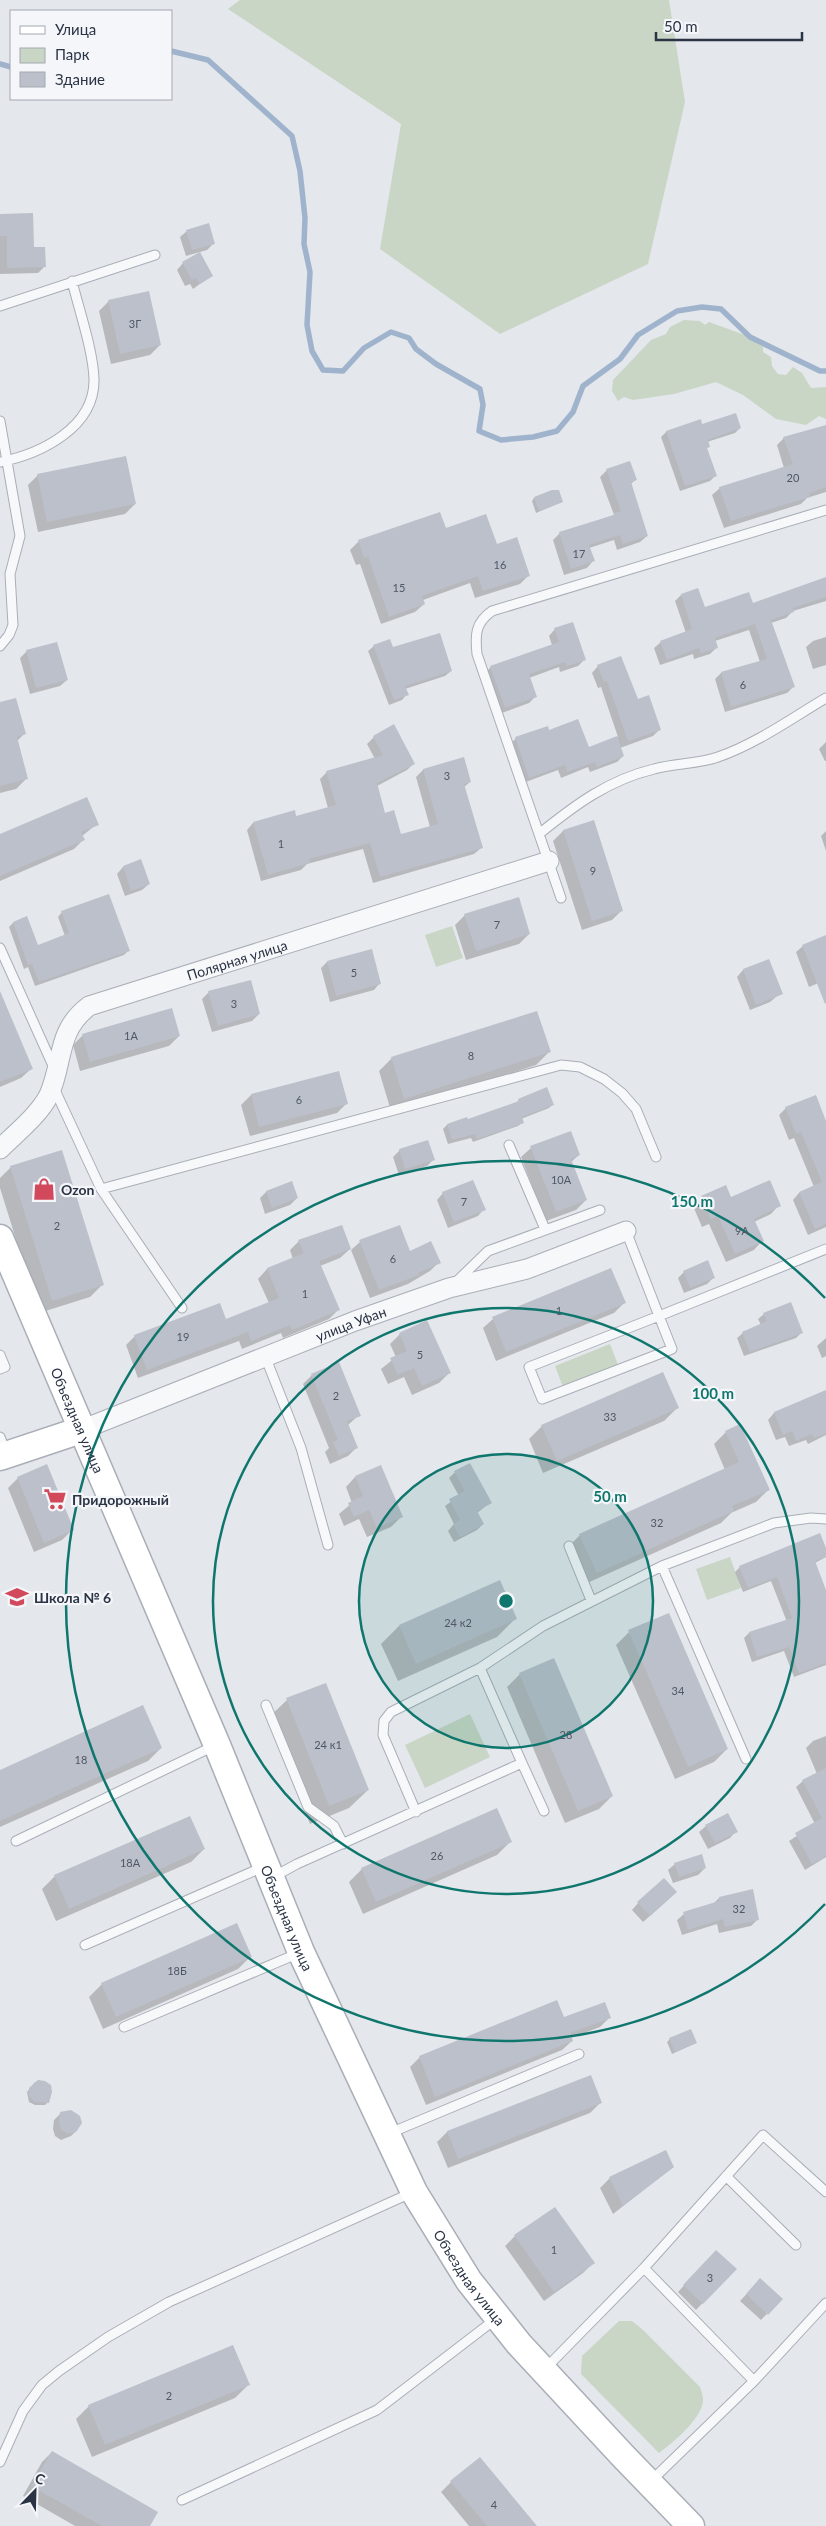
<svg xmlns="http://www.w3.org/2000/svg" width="826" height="2526" font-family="Lato,sans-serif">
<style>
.green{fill:#c9d6c5}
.shadow{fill:#0003}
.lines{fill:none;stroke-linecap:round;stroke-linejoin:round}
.stream{stroke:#9fb4cc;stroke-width:5.5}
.building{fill:#bbc0ca}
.lane-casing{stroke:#a9aeb7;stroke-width:11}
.street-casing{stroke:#a9aeb7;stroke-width:21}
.secondary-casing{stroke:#a9aeb7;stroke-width:29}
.lane{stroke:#f7f8fa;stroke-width:9}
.street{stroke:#f7f8fa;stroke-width:19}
.secondary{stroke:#fff;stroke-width:26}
.ring{fill:none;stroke:#0f766e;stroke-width:2.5}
.labels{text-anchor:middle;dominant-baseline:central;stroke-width:4.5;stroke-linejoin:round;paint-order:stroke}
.number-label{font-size:11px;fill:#4f5766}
.street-label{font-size:14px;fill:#2b3445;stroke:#f4f6f9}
.poi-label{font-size:14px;font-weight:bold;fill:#2b3445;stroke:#f4f6f9;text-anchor:start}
.centre{fill:#0f766e;stroke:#f4f6f9;stroke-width:2.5}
.ring-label{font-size:15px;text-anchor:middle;font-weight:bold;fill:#0f766e;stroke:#f4f6f9;stroke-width:4.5;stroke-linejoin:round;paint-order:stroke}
</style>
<rect width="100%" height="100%" fill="#e4e7ec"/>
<path class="green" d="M240 0H669L685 102 648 264 500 334 380 249 401 124 228 9Z
M684 320 700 321 705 325 709 322 756 339 763 345V352L771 357 772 366 778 374 786 375 793 367 802 373 811 388 826 387V419L819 416 806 425 776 419 743 395 716 382 674 394 633 400 624 397 618 401 612 391 613 380 651 340 666 334 670 327Z
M452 926 463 958 436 967 425 935Z
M610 1344 618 1365 563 1387 555 1366Z
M730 1557 741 1588 707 1600 696 1569Z
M470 1714 490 1757 425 1788 405 1745Z
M619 2321H632L642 2329 700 2387C701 2391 703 2395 703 2399 704 2417 673 2443 659 2453L581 2374 582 2356Z"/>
<path class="shadow" d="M0 215 32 248 45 266 38 273 0 274Z
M187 231 214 243 207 250 186 256 180 237Z
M183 263 211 276 193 289 190 284 185 286 177 270Z
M109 301 160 345 150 355 111 364 99 311Z
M700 421 702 426 740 428 735 433 707 442 709 446 706 449 715 476 710 481 680 491 661 437 666 432Z
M826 426V492L807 498 801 504 724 528 712 495 720 488 784 468 777 445 784 438Z
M607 470 635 480 631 484 647 536 640 542 617 550 614 540 589 548 593 561 587 568 564 575 553 540 560 533 614 515 600 477Z
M38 475 135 504 125 514 38 532 28 485Z
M534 498 562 502 536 513 532 501Z
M445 530 496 546 528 576 520 584 475 598 470 583 423 600 424 604 415 612 381 624 360 564 356 565 350 550 359 541Z
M826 579V601L793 611 786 618 771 623 793 687 787 693 725 712 715 679 721 673 760 662 749 630 715 641 717 647 710 654 694 659 693 654 660 665 654 648 661 642 686 633 675 601 681 595 704 608 752 604Z
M555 629 584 660 578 666 560 672 559 667 529 678 536 696 529 703 499 714 484 674 491 667 552 645 549 636Z
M826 637V665L813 669 806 647 813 641Z
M374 646 393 649 451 671 445 676 405 689 407 694 402 700 389 705 368 651Z
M27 651 67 680 60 686 30 694 20 658Z
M598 666 637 701 660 729 653 736 620 748 623 756 617 762 590 772 588 767 561 778 558 770 523 783 510 745 516 738 549 732 588 749 618 737 601 687 598 688 592 673Z
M0 703 24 734 17 741 27 778 16 789 0 793Z
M374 737 414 763 407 770 377 786 384 814 400 836 430 827 416 777 423 770 463 759 470 782 464 787 481 848 474 854 373 883 363 849 307 864 301 870 261 881 247 830 253 823 295 817 328 808 320 779 327 772 375 759 367 744Z
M826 742V761H825L819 749Z
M593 822 622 910 612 920 582 930 553 841 563 831Z
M97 824 82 836 83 840 74 849 0 881V835Z
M826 831V851L821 836Z
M140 861 149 884 142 890 125 896 117 874 123 867Z
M62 912 128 951 124 955 35 986 28 967 24 969 9 927 13 923 27 918 37 947 65 936 58 917Z
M465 915 529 934 519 944 466 960 455 925Z
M826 937V980L809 987 796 952 803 946Z
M371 950 380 983 374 990 330 1002 321 968 327 962Z
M769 960 777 996 770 1002 750 1010 737 977 743 970Z
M209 992 259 1014 252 1021 212 1032 202 999Z
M0 994 31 1069 21 1078 0 1087Z
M83 1035 179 1036 169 1046 80 1071 73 1045Z
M549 1052 536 1065 391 1111 379 1071 392 1058Z
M338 1072 347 1103 337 1113 250 1136 241 1105 251 1095Z
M519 1100 553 1104 549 1108 521 1119 523 1122 518 1126 473 1142 471 1138 448 1144 443 1129 447 1125 467 1121 515 1104Z
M786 1108 826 1125V1227L808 1235 793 1200 799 1193 814 1187 794 1138 789 1140 779 1115Z
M531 1148 579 1155 571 1162 586 1200 576 1210 546 1221 521 1157Z
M400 1150 433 1160 427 1166 399 1175 393 1157Z
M11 1167 103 1284 90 1297 39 1313 0 1188V1178Z
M291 1183 297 1198 290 1205 265 1214 260 1198 266 1192Z
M443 1193 484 1209 478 1216 448 1228 437 1200Z
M702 1197 730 1198 779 1205 771 1214 754 1222 762 1241 754 1250 726 1262 709 1224 702 1227 693 1206Z
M299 1241 350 1249 340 1258 320 1266 338 1310 329 1319 283 1338 281 1333 242 1349 239 1341 138 1378 126 1345 135 1336 225 1321 269 1303 258 1279 267 1269 293 1259 290 1250Z
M360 1242 409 1253 439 1262 430 1271 408 1284 370 1298 351 1250Z
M684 1272 714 1277 707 1284 684 1293 678 1278Z
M624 1303 614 1313 496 1361 483 1328 493 1319Z
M764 1314 802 1332 796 1338 744 1356 737 1338 743 1333 761 1325 758 1319Z
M400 1334 449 1373 439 1383 412 1395 404 1377 388 1384 381 1369 396 1357 390 1344Z
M826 1338V1356L822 1358 817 1346Z
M312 1375 359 1415 348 1425 357 1447 348 1456 330 1464 325 1452 329 1448 303 1384Z
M817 1395 826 1419V1435L808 1444 806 1440 789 1446 785 1437 776 1440 768 1420 774 1413Z
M677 1408 664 1421 543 1473 529 1439 542 1426Z
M726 1432 768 1490 756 1502 731 1513 721 1523 585 1584 568 1547 580 1535 725 1470 714 1444Z
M455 1472 490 1503 477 1513 483 1524 477 1530 454 1542 448 1531 454 1524 445 1506 459 1496 449 1478Z
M355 1477 401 1517 391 1527 367 1537 359 1519 344 1526 339 1514 352 1503 346 1487Z
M18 1478 72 1530 62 1540 34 1552 8 1488Z
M826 1551V1557L815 1563 826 1593V1665L794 1677 784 1651 752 1662 744 1638 749 1633 787 1622 771 1581 743 1592 735 1572 740 1567Z
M516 1618 497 1637 398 1681 381 1644 399 1626Z
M629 1632 727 1749 714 1762 675 1779 616 1645Z
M520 1674 612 1796 599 1809 565 1823 507 1687Z
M287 1700 368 1790 349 1808 310 1824 268 1718Z
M826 1736V1857L805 1870 789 1841 815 1824 796 1787 803 1781 817 1774 806 1748 813 1741Z
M161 1748 148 1761 0 1827V1771Z
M706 1826 736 1831 730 1838 708 1849 699 1832Z
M510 1842 497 1855 363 1914 349 1882 362 1869Z
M204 1849 191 1862 56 1921 42 1889 55 1876Z
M675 1864 705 1868 698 1875 673 1883 668 1870Z
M719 1898 758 1919 751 1926 719 1933 717 1924 682 1935 677 1920 684 1914 713 1904Z
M669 1899 643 1922 632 1910 638 1903Z
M251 1956 238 1969 103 2029 89 1997 102 1984Z
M609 2018 600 2027 571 2038 572 2041 562 2050 426 2105 410 2067 420 2057 563 2019Z
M670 2039 696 2043 672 2054 667 2042Z
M590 2077 600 2103 590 2113 448 2168 437 2142 447 2132Z
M35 2082H44L48 2102 45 2105H35L29 2102 27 2092Z
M71 2111 77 2114 80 2119 78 2129 71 2136 61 2140 55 2136 53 2129 54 2120 61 2113Z
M665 2152 673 2167 613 2214 600 2188 610 2178Z
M515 2236 593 2263 583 2273 544 2301 505 2246Z
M716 2251 735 2269 696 2310 678 2292Z
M760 2280 781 2299 761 2320 740 2301Z
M248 2385 235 2398 92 2457 76 2419 89 2406Z
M52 2452 148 2526H75L23 2496 42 2462Z
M451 2482 535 2526H469L441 2492Z"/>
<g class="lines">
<path class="stream" d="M171 51 208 60 292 136 300 171 305 218 304 244 310 272 307 325 312 351 323 370 343 371 364 348 391 332 409 338 416 349 436 364 480 389 483 405 479 431 501 440 533 437 557 431 573 412 583 386 620 359 638 335 677 311 702 307 721 309 750 337 820 371H826
M0 64 11 67"/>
</g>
<path class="building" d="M33 213 34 247H45L46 267 7 268V236H0V214Z
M209 223 215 244 192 250 186 230Z
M200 252 213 276 200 284 196 278 192 280 182 262Z
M149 291 161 345 120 354 108 300Z
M736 413 741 428 708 440 710 447 707 448 717 476 685 486 666 431 701 419 702 424Z
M826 425V487L809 493 810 497 731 521 719 487 793 464 783 437Z
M126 456 136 504 47 522 37 474Z
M630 461 637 480 631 482 648 536 623 544 620 535 589 545 595 561 571 569 559 532 614 515V513L621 511 606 469Z
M552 490H559L563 502 539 511 534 497Z
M440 512 446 528 486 514 497 544 517 537 530 576 483 591 478 576 422 596 425 604 389 617 368 556 364 558 358 540Z
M826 577V597L793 608 794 612 771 620 795 687 731 707 721 672 767 659 755 624 715 638 718 648 701 653 699 648 667 660 660 641 692 629 681 594 698 588 705 607 749 592 753 603Z
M573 622 586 660 567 666 565 662 529 674 537 697 505 708 490 666 559 642 554 628Z
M440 633 452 671 405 686 409 695 394 700 373 645 390 639 393 647Z
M57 642 68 680 36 688 26 650Z
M621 656 638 699 649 695 661 730 628 741 607 681 604 682 597 665Z
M16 698 26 734 17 737 28 779 0 786V702Z
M578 719 589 747 617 736 624 756 597 767 595 762 567 772 565 765 529 778 515 737 548 726 549 730Z
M394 724 415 764 377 783 385 813 394 810 401 834 438 824 423 769 464 757 471 782 464 784 483 848 380 877 370 843 309 859 310 863 268 875 253 822 295 810 296 816 336 805 326 771 383 755 373 736Z
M87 797 99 825 81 832 85 840 0 876V834Z
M594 820 623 911 592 921 563 830Z
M141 859 150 884 131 891 123 866Z
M109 894 130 951 39 982 32 964 28 965 13 922 27 916 38 945 69 933 61 911Z
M519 897 530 934 476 951 464 914Z
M826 935V1003L825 1004 802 945Z
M372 949 381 984 336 996 327 961Z
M769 959 783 994 756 1005 743 969Z
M251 980 260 1014 218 1026 208 991Z
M0 991 33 1069 0 1082Z
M172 1008 180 1036 90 1062 82 1034Z
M537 1011 551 1052 404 1099 391 1057Z
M339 1071 348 1104 259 1127 251 1094Z
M547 1087 554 1105 522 1117 524 1123 477 1139 475 1134 452 1140 447 1124 467 1117 468 1119 519 1101 518 1099Z
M816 1095 826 1121V1224L815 1229 799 1192 822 1182 801 1132 796 1134 785 1107Z
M571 1131 580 1155 571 1159 587 1200 556 1212 530 1146Z
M428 1140 435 1160 405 1169 399 1149Z
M62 1150 104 1285 52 1301 10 1166Z
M473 1180 486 1210 454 1222 442 1192Z
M770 1180 781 1206 754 1219 764 1241 735 1254 718 1216 711 1219 701 1196 726 1185 731 1197Z
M292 1181 298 1198 272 1208 266 1191Z
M342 1225 351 1249 319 1261 340 1310 292 1330 290 1325 251 1341 248 1332 147 1370 134 1335 220 1303 226 1319 279 1298 267 1268 304 1253 298 1240Z
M400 1225 410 1251 431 1241 441 1263 418 1273 419 1275 379 1290 359 1240Z
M708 1260 715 1278 690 1288 683 1271Z
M611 1268 626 1303 506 1352 492 1317Z
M791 1302 803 1333 750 1352 742 1332 767 1321 763 1313Z
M427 1320 451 1373 422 1386 414 1368 398 1375 390 1358 407 1351 399 1333Z
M339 1362 361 1416 347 1421 358 1448 339 1456 333 1442 338 1440 311 1374Z
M663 1372 679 1408 557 1461 541 1425Z
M826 1390V1434L814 1438 812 1434 796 1441 792 1431 783 1435 774 1412Z
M740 1424 770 1490 732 1506 734 1511 597 1573 579 1534 739 1462 725 1431Z
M470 1463 492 1503 477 1511 484 1524 460 1537 453 1524 460 1520 449 1499 465 1491 454 1471Z
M47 1464 74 1530 44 1543 17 1477Z
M381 1465 403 1517 377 1528 369 1510 354 1517 348 1503 363 1496 355 1476Z
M820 1533 826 1548V1557L815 1561 826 1590V1663L799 1673 789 1647 757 1657 749 1632 792 1618 777 1577 748 1588 739 1566Z
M500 1580 517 1619 416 1664 399 1625Z
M669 1613 728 1749 688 1767 628 1630Z
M554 1658 613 1796 578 1811 519 1673Z
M326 1683 369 1790 329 1806 286 1698Z
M143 1705 162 1748 0 1821V1770Z
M826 1768V1856L812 1864 795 1833 822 1818 802 1780Z
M497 1808 512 1842 376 1902 361 1868Z
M728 1813 738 1832 715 1843 705 1825Z
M190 1816 205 1849 69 1909 54 1875Z
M702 1854 706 1868 679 1877 674 1863Z
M664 1878 677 1892 650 1916 637 1902Z
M753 1889 759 1920 725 1927 723 1919 688 1930 683 1912 719 1901V1897Z
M237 1923 252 1957 116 2017 101 1983Z
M557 2000 564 2017 605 2002 611 2018 570 2033 573 2041 435 2097 419 2056Z
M691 2029 697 2043 675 2052 669 2038Z
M591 2075 602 2103 458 2159 447 2131Z
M38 2080 45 2081 51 2085 52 2092 49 2103 35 2102 29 2096V2088Z
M71 2110 80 2116 82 2123 76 2132 68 2134 61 2130 59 2122 60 2112Z
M666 2150 674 2167 623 2206 609 2177Z
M555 2207 595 2263 554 2292 514 2235Z
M716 2250 737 2269 703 2304 683 2285Z
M760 2278 783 2299 768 2315 746 2294Z
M233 2345 250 2385 105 2445 88 2405Z
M52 2451 158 2512 150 2526H102L31 2486Z
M480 2457 537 2526H487L450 2481Z"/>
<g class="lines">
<defs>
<path id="lane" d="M0 306 155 255
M0 421 20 536 10 574 13 625 9 635 0 646
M0 462C40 454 95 428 94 379 93 350 79 310 72 281
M539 834C575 805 608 780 654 769 675 763 698 764 718 757 756 744 792 718 826 698
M561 898 477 654C475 635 475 623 492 611L826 510
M0 948 54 1068
M54 1088 101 1189 561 1065 580 1067 604 1079 622 1093 636 1109 656 1157
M509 1145 545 1229
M101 1189 182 1308
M626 1231 659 1316 529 1367 542 1399 672 1349 659 1316 826 1249
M455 1283 488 1251 600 1210
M0 1355 5 1367 0 1369
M265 1356 301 1448 328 1545
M0 1437 6 1453
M569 1546 591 1600
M662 1566 746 1759
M480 1668 522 1763
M266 1705 308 1807 334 1826 343 1844
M416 1812 383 1735 384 1721 391 1712 480 1668 543 1626 662 1566 774 1523 811 1518 826 1519
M16 1841 214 1746
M273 1877 297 1864 522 1763 544 1811
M85 1945 263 1867
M124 2027 299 1953
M390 2133 579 2054
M726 2176 796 2245
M644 2268 763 2135 826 2192
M545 2369 644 2268 754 2381 651 2481
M754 2381 826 2303
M0 2462 23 2411 42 2385 59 2371 108 2337 169 2302 411 2193
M182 2500 377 2410 497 2318"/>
<g id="street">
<path id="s1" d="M0 1149C16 1133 39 1115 49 1095 64 1061 56 1031 89 1006L549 861"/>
<path id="s2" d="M81 1430 355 1321 449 1288 527 1269 626 1231"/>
</g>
<g id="secondary">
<path id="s3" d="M0 1238 217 1745 301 1952 414 2192 469 2281 519 2344 624 2457 691 2526"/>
<path d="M0 1457 81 1430"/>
</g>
</defs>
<use href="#lane" class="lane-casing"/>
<use href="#street" class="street-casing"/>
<use href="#secondary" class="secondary-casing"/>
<use href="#lane" class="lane"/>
<use href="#street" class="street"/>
<use href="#secondary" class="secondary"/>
</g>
<circle cx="506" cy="1601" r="147" fill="#0f766e" fill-opacity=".12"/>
<g class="ring">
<circle cx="506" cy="1601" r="147"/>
<circle cx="506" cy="1601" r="293"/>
<path d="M825 1904A440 440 0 1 1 825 1298"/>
</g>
<defs>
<symbol id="shop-bare" viewBox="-9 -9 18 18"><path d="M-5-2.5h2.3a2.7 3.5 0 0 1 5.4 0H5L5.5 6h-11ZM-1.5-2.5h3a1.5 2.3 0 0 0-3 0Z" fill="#d1495b" stroke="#f4f6f9" stroke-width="2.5" paint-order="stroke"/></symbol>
<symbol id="supermarket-bare" viewBox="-9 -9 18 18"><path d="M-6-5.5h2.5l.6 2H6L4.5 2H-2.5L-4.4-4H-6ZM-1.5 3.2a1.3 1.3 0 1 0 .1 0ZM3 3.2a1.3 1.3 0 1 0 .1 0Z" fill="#d1495b" stroke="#f4f6f9" stroke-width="2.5" paint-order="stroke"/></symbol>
<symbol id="school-bare" viewBox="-9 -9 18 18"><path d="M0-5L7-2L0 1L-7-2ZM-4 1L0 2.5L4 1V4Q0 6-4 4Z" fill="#d1495b" stroke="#f4f6f9" stroke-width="2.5" paint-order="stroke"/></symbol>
</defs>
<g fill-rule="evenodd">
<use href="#shop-bare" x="28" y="1173" width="32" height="32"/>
<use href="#supermarket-bare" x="39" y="1483" width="32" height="32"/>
<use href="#school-bare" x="1" y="1581" width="32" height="32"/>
</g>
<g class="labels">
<g class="number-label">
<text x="135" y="323">3Г</text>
<text x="793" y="477">20</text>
<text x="579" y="553">17</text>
<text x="500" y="564">16</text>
<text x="399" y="587">15</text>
<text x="743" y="684">6</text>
<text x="447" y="775">3</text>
<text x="281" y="843">1</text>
<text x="593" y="870">9</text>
<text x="497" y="924">7</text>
<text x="354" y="972">5</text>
<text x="234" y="1003">3</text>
<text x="131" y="1035">1А</text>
<text x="471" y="1055">8</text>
<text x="299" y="1099">6</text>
<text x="561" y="1179">10А</text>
<text x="464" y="1201">7</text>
<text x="57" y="1225">2</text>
<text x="742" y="1230">9А</text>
<text x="393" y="1258">6</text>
<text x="305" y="1293">1</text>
<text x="559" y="1310">1</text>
<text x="183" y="1336">19</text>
<text x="420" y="1354">5</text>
<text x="336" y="1395">2</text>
<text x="610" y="1416">33</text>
<text x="657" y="1522">32</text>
<text x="458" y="1622">24 к2</text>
<text x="678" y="1690">34</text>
<text x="566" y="1734">28</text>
<text x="328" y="1744">24 к1</text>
<text x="81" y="1759">18</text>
<text x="437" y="1855">26</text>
<text x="130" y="1862">18А</text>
<text x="739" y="1908">32</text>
<text x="177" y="1970">18Б</text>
<text x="554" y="2249">1</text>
<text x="710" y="2277">3</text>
<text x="169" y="2395">2</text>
<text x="494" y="2504">4</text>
</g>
<g class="street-label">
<text stroke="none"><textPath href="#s1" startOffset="328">Полярная улица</textPath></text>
<text stroke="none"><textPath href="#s2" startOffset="290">улица Уфан</textPath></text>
<text stroke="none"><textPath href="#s3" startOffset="198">Объездная улица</textPath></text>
<text stroke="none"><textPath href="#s3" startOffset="738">Объездная улица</textPath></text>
<text stroke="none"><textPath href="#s3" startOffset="1142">Объездная улица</textPath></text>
</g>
<g class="poi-label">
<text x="61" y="1189">Ozon</text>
<text x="72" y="1499">Придорожный</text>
<text x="34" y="1597">Школа № 6</text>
</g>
</g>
<circle cx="506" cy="1601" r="8" class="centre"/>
<g class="ring-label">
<text x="692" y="1207">150 m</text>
<text x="713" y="1399">100 m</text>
<text x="610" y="1502">50 m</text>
</g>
<rect x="10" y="10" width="162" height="90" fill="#f4f6f9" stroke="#a4a8b1"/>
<rect x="20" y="26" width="25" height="8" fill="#ffffff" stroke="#a4a8b1"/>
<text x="55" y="35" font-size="15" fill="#2b3445">Улица</text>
<rect x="20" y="48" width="25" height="15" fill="#c9d6c5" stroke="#a4a8b1"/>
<text x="55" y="60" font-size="15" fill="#2b3445">Парк</text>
<rect x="20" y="72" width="25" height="15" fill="#bbc0ca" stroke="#a4a8b1"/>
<text x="55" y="85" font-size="15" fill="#2b3445">Здание</text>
<g transform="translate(35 2491) rotate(23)" stroke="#f4f6f9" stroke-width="4" paint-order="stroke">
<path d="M0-4L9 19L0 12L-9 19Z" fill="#2b3445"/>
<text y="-8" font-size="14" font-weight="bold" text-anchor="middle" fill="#2b3445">С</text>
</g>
<path d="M656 32v8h146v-8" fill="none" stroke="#2b3445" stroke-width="2.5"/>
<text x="664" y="32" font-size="15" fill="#2b3445" stroke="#f4f6f9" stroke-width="4" paint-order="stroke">50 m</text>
</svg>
